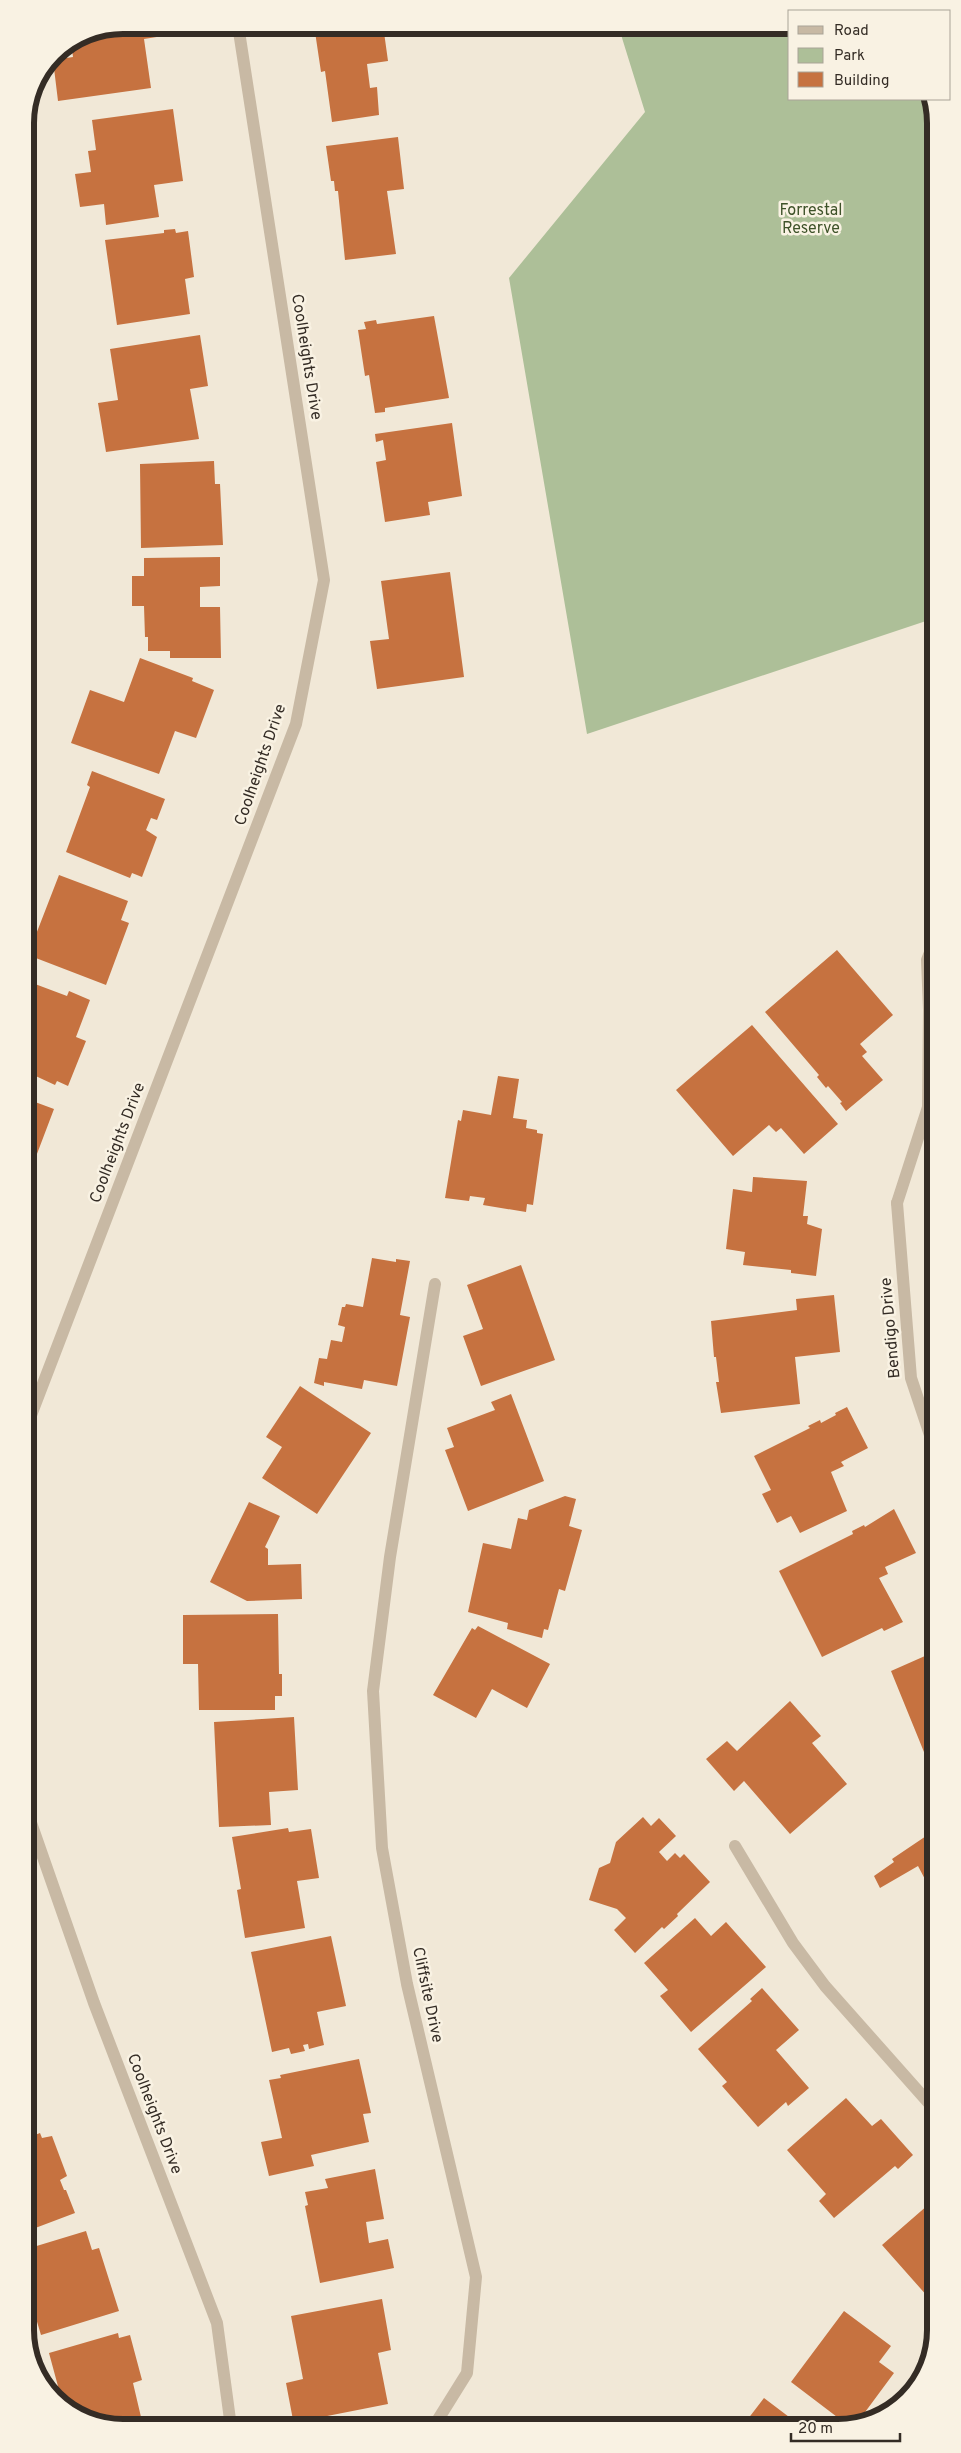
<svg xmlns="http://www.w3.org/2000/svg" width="961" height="2453" font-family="Overpass,sans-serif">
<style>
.green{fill:#adbf98}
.building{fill:#c67240}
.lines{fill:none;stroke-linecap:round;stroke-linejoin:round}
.service{stroke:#c8b9a4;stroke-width:12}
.minor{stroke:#c8b9a4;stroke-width:12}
.labels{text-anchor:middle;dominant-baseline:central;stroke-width:5;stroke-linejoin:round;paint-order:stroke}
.park-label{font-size:16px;fill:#3e5229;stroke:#f9f2e3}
.street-label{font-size:16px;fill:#342c25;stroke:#f9f2e3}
.rim{fill:none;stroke:#342c25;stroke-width:6}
</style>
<rect width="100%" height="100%" fill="#f1e8d7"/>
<path class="green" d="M618 25H790V99H931L932 619 587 734 509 278 645 112Z"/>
<path class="building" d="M123 25H162L163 36 144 39 151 88 58 101 53 60 73 57 71 42 86 32Z
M314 25H383L388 61 367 64 370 88 377 87 379 115 332 122 325 71 321 72Z
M173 109 183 181 154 185 159 217 106 225 104 204 80 207 75 174 91 172 88 151 96 150 92 120Z
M398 137 404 189 387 191 396 254 345 260 338 191H335L334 181H331L326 146Z
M175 229 176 233 188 231 194 277 185 279 190 314 117 325 105 240 164 233V230Z
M434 316 449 398 385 408V412L375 413 369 375 365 376 358 330 366 329 364 322 376 320 377 324Z
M200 335 208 386 190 389 199 439 106 452 98 403 118 400 110 349Z
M452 423 462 496 428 502 430 515 385 522 376 462 386 460 383 440 376 442 375 434Z
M214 461 215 484H220L223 545 141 548 140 464Z
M220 557V586L200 587V607H220L221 658H170V651H148V637H145L144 606H132V576H144V558Z
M450 572 464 677 377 689 370 641 389 639 381 581Z
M140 658 193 678 192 681 214 690 196 738 175 731 159 774 71 743 90 690 124 702Z
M92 771 165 799 157 820 151 818 146 830 157 837 142 877 132 873 130 878 66 852 90 787 87 785Z
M59 875 128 901 121 920 129 923 106 985 28 955Z
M837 950 893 1015 860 1044 867 1052 862 1056 883 1080 846 1111 840 1103 842 1102 828 1086 826 1088 817 1077 819 1075 765 1012Z
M27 981 67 996 69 991 90 1000 76 1037 86 1041 68 1086 57 1081 55 1085 27 1072Z
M752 1025 838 1124 804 1154 781 1128 776 1132 769 1125 733 1156 676 1090Z
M498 1076 519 1079 513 1118 527 1120 526 1128 537 1130V1133L543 1134 533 1205 527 1204 526 1212 483 1205 485 1198 470 1196 469 1201 445 1198 458 1120 461 1121 463 1110 491 1115Z
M27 1099 54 1109 29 1175 28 1174Z
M753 1177 807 1181 803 1216H808L807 1224 822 1229 816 1276 791 1273V1270L743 1265 745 1252 726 1249 733 1189 752 1192Z
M372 1258 396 1262V1259L410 1261 400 1315 410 1317 397 1386 364 1380 362 1389 324 1382V1386L314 1383 319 1358 327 1359 331 1340 342 1342 345 1327 338 1325 342 1307H345L346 1304 363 1307Z
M521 1265 555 1360 481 1386 463 1336 483 1329 467 1285Z
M834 1295 840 1352 795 1357 800 1404 721 1413 716 1382H719L716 1357H714L711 1321 797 1310 796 1299Z
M300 1386 371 1433 317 1514 262 1478 282 1447 266 1437Z
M511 1394 544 1481 468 1511 445 1450 454 1447 447 1428 495 1410 491 1402Z
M847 1407 868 1448 841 1462 844 1466 831 1472 847 1511 800 1533 791 1516 777 1523 762 1494 771 1490 754 1456 810 1428 808 1426 820 1420 821 1423 836 1415 835 1413Z
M565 1496 576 1499 569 1526 582 1530 565 1591 559 1589 548 1630 544 1629 542 1638 507 1629 508 1623 468 1612 483 1543 511 1549 518 1518 527 1520 529 1510Z
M249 1502 280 1516 265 1547 268 1549V1565L301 1564 302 1599 247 1601 210 1582Z
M894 1509 916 1553 885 1567 888 1574 879 1578 903 1622 884 1631 882 1628 822 1657 779 1571 853 1534 852 1531 864 1525 865 1527Z
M278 1614 279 1674H282V1696H275V1710H199L198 1664H183V1615Z
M478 1626 550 1664 527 1708 492 1689 476 1718 433 1695 472 1628 475 1630Z
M934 1652 935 1748 924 1752 891 1671Z
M790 1701 821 1736 812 1743 847 1784 790 1834 744 1781 734 1791 706 1759 727 1741 737 1751Z
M294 1717 298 1790 269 1792 271 1825 219 1827 214 1722Z
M643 1817 651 1826 659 1818 676 1836 659 1852 667 1861 675 1853 680 1858 684 1854 710 1882 677 1914 678 1916 664 1929 662 1927 635 1953 614 1930 626 1918 617 1909 589 1900 599 1868 610 1863 616 1842Z
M288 1828 289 1832 311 1829 319 1878 297 1881 305 1928 245 1938 237 1890 241 1889 232 1837Z
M935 1830V1878L927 1883 918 1866 880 1888 874 1876 894 1862 892 1859Z
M695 1918 711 1936 726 1922 766 1967 691 2032 660 1996 668 1990 644 1963Z
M331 1936 346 2006 317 2012 324 2045 309 2049 308 2044 303 2045 305 2051 291 2054 289 2048 272 2052 251 1952Z
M762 1988 799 2030 776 2050 809 2088 788 2106 786 2102 758 2127 722 2086 727 2082 698 2049 752 2001 750 1999Z
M359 2059 371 2113 363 2114 369 2142 311 2155 314 2166 269 2176 261 2142 282 2138 269 2080 281 2078 280 2075Z
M846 2098 872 2126 881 2119 913 2155 898 2169 895 2166 834 2218 819 2201 826 2194 787 2150Z
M40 2133 42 2138 52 2136 67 2176 60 2180 64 2190H66L75 2213 30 2230V2137Z
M375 2169 384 2219 366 2222 369 2243 388 2239 394 2268 320 2283 305 2206 308 2205 305 2192 328 2188 325 2179Z
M936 2198V2306L882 2245Z
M86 2231 92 2250 99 2248 119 2311 41 2335 35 2315 30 2317V2248Z
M382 2299 391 2350 378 2353 388 2404 312 2419 311 2417 293 2420 286 2383 303 2379 291 2316Z
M844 2311 891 2346 879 2362 894 2373 857 2423H845L791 2382Z
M118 2333 119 2338 130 2335 142 2380 133 2383 141 2417 110 2425 63 2408 59 2402 62 2401 49 2353Z
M764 2398 797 2423 744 2424Z"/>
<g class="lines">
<path class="service" d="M897 1203 928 1107 929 1010 927 960 933 945"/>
<path class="minor" d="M897 1203 911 1378 934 1447
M28 1423 296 724 324 580 238 25
M29 1817 94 2003 217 2323 231 2427
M735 1846 793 1943 825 1986 935 2110
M434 2426 467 2373 476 2277 407 1984 382 1848 373 1691 390 1557 435 1284"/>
</g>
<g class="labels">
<g class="park-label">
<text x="811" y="211">Forrestal<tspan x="811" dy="18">Reserve</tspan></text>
</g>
<g class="street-label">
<text transform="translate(306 357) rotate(81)">Coolheights Drive</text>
<text transform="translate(261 765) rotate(-71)">Coolheights Drive</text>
<text transform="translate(118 1143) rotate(-69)">Coolheights Drive</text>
<text transform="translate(891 1328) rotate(-95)">Bendigo Drive</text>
<text transform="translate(427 1995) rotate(78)">Cliffsite Drive</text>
<text transform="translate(154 2114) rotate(69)">Coolheights Drive</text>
</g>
</g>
<path d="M0 0H961V2453H0ZM123 34H838A89 89 0 0 1 927 123V2330A89 89 0 0 1 838 2419H123A89 89 0 0 1 34 2330V123A89 89 0 0 1 123 34Z" fill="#f9f2e3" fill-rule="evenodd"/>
<path class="rim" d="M123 34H838A89 89 0 0 1 927 123V2330A89 89 0 0 1 838 2419H123A89 89 0 0 1 34 2330V123A89 89 0 0 1 123 34Z"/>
<rect x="788" y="10" width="162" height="90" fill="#f9f2e3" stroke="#aaa397"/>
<rect x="798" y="26" width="25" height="8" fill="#c8b9a4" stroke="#aaa397"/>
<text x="834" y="35" font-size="15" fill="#342c25">Road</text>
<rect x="798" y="48" width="25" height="15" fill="#adbf98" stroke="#aaa397"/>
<text x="834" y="60" font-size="15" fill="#342c25">Park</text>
<rect x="798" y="72" width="25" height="15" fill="#c67240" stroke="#aaa397"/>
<text x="834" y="85" font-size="15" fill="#342c25">Building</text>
<path d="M791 2433v8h109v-8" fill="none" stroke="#342c25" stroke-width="2.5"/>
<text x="798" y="2433" font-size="15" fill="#342c25" stroke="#f9f2e3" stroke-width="4" paint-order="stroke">20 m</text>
</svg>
